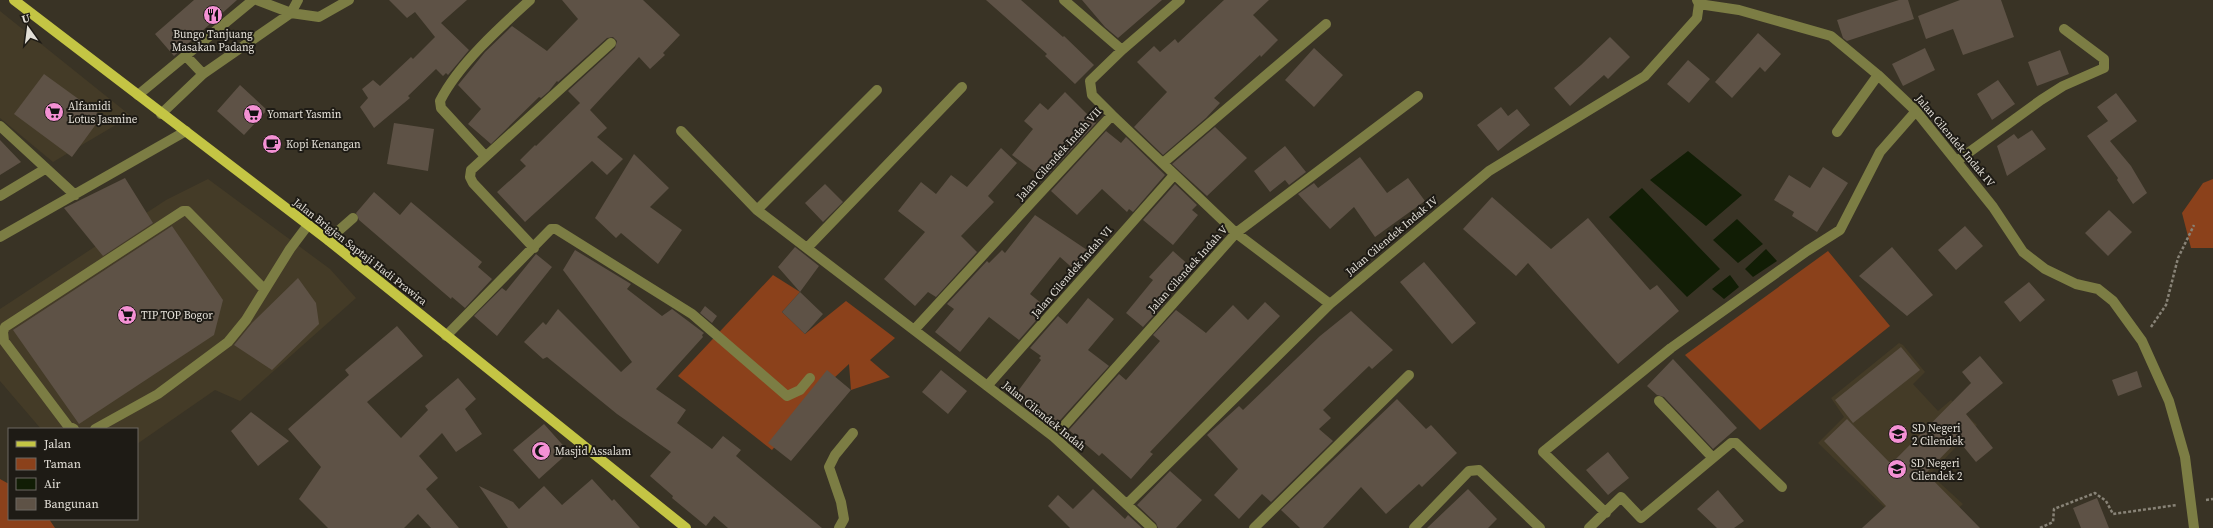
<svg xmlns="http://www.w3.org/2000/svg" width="2213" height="528" font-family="'Source Serif 4',serif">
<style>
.built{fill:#443b27}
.green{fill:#8b411b}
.water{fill:#111d05}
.building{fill:#5e5246}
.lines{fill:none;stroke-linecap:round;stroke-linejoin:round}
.path{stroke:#888377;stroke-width:2.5;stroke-dasharray:3 2;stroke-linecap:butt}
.minor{stroke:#7c7d44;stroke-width:10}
.major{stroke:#c4c544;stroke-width:10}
.labels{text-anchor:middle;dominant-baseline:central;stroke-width:4;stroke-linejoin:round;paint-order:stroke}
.poi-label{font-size:11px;fill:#e3dfd7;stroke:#1e1b15;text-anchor:start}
.street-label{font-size:11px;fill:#e3dfd7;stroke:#1e1b15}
</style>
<rect width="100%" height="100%" fill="#393325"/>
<path class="built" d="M0 11 131 116 53 162 0 118Z
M208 179 330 269 356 298 240 401 215 390 137 444V429H41L0 381V309L166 200Z
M1899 343 1903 345 1925 372 1913 384 1938 411 1951 400 1977 425 1930 474 1963 504 1937 528H1906L1818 443 1844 417 1831 398Z"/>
<path class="green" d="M2213 179V248H2191L2182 213 2203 183Z
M1828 251 1890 326 1760 430 1685 355Z
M773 275 800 292 782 312 805 334 846 301 895 338 870 360 890 377 851 390 849 364 834 378 772 450 678 376Z
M0 479 9 484V519H49L55 528H0Z"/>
<path class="water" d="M1688 151 1742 195 1706 226 1650 180Z
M1642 188 1720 269 1687 297 1609 217Z
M1737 219 1763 244 1738 263 1713 240Z
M1766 249 1777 261 1753 277 1745 269Z
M1730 275 1739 287 1724 299 1712 289Z"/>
<path class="building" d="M194 0H237L174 56 155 34Z
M389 0H467L441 23 469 50 448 75 446 73 443 76 436 69 408 96 410 98 374 128 360 107 368 98 362 89 373 80 380 86 411 57 413 59 435 37 415 12 407 18Z
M562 0H643L680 35 663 53 665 55 650 69 639 57 590 110 607 128 597 137 623 159 607 175 592 161 525 222 497 192 526 166 520 160 535 145 536 146 580 103 568 91 615 48 617 41 613 37 607 38 558 82 557 81 549 91 541 98 539 97 491 144 468 124 481 109 458 85 485 52 512 26 547 51 578 19Z
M986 0H1021L1063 37 1064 36 1094 65 1075 84 1045 56 1047 54Z
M1082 0H1162L1118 38 1105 27Z
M1224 0H1269L1253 15 1278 40 1261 57 1260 55 1214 98 1220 103 1206 118 1163 155 1134 127 1167 92 1137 62 1154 46 1160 52 1175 39 1178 43Z
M1899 0H1908L1914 19 1847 41 1843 38 1837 20Z
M1960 0H2001L2014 37 1963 55 1953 29 1926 39 1918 16Z
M1758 33 1781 54 1765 72 1760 67 1732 98 1715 82Z
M1610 37 1630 57 1608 79 1604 75 1570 106 1554 88 1581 65Z
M1314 48 1343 75 1314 107 1285 80Z
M1925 48 1935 70 1903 86 1892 64Z
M2060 50 2069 74 2037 86 2028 62Z
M1688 60 1710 79 1689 103 1667 84Z
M44 74 102 116 72 157 14 114Z
M1998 80 2015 104 1992 120 1977 94Z
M240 85 267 110 244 135 217 111Z
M1065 92 1096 123 1044 179 1012 155 1033 129 1024 121 1040 103 1048 110Z
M2116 93 2137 121 2110 141 2131 166 2147 193 2133 204 2117 180 2118 178 2087 136 2108 121 2097 107Z
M1501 107 1508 116 1517 109 1530 125 1498 151 1477 125Z
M394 123 434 129 428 171 387 164Z
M1215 127 1247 158 1207 196 1172 164Z
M2032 130 2046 149 2007 176 1997 146 2014 134 2018 139Z
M1106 131 1121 143 1126 137 1165 175 1133 212 1129 209 1127 212 1102 189 1077 215 1051 191Z
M0 140 21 162 0 175Z
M1285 146 1306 172 1289 185 1285 180 1270 192 1254 171Z
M1001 148 1017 163 988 196 994 202 961 236 977 252 936 297 928 292 915 306 884 279 925 232 898 211 921 182 936 194 951 175 967 187Z
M634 154 669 188 650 207 682 230 658 264 621 233 616 238 595 218Z
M1360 157 1387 193 1408 178 1425 201 1375 237 1354 207 1330 229 1298 194 1314 183 1318 188Z
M1823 167 1848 183 1817 232 1792 216 1794 212 1774 200 1789 175 1810 188Z
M125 178 153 223 103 256 64 208Z
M825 184 843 202 823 222 805 203Z
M1175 184 1197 205 1192 210 1198 215 1173 245 1143 220Z
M374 192 400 215 411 202 482 262 478 267 492 279 465 308 452 297 451 299 359 220 356 213Z
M1492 197 1551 249 1588 218 1650 290 1657 285 1679 311 1618 364 1528 263 1516 276 1463 229Z
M2109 210 2132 232 2108 256 2085 233Z
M1035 215 1093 254 1077 272 1060 257 1030 294 1047 308 1019 340 989 317 960 352 935 332 954 309 947 304 987 261 989 263 1002 250 1005 253Z
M172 226 223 300 214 335 79 424 13 330Z
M1965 226 1983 246 1956 270 1938 250Z
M795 247 819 266 800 292 778 267Z
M1892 247 1933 295 1907 316 1859 276Z
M575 250 631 284 627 289 662 316 672 309 704 333 702 335 703 337 656 389 686 410 677 423 712 449 723 436 741 450 736 456 822 528H728L714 516 706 526 672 498 673 496 650 476 671 452 617 414 547 357 543 359 524 342 543 322 546 325 558 309 621 372 632 362 563 270Z
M1173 251 1192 268 1165 299 1166 302 1143 327 1126 313 1153 280 1149 277Z
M536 254 552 267 497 336 474 316 502 288 506 291Z
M1424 262 1476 323 1452 344 1400 282Z
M298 278 316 303 319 324 272 370 234 345 252 323Z
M2029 282 2045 300 2020 322 2004 302Z
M800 292 823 314 805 334 782 312Z
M1088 298 1114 319 1088 350 1109 366 1054 427 1015 395 1041 360 1039 358 1041 356 1030 348 1058 316 1067 324Z
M1265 302 1280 316 1150 452 1153 454 1131 479 1102 453 1099 456 1069 430 1119 374 1126 380 1160 341 1153 335 1176 310 1206 333 1233 305 1248 320Z
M705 306 717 316 712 323 700 313Z
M1351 311 1393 350 1372 369 1369 366 1323 410 1331 418 1319 429 1333 441 1271 502 1262 494 1239 519 1214 495 1238 469 1207 435 1239 406 1243 410 1320 336Z
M397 326 423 356 367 402 401 438 428 410 425 406 458 378 476 399 465 409 482 434 456 452 442 433 419 456 438 478 426 489 459 528H431L418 514 404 528H328L299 499 321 467 288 429 349 375 345 370Z
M1901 347 1920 370 1853 423 1835 400Z
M1980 356 2003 383 1966 414 1993 448 1976 462 1958 440 1926 473 1980 528H1862L1886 506 1824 441 1847 419 1891 464 1971 383 1962 372Z
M1673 359 1737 428 1713 449 1664 397 1657 395 1647 386Z
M827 370 851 390 791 461 768 443Z
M941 370 967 391 948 414 922 392Z
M2137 371 2142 387 2118 396 2112 380Z
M1397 399 1426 429 1431 425 1457 453 1422 487 1419 484 1386 514 1361 487 1323 528H1300L1281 510Z
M251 412 289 441 258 466 231 431Z
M544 424 569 452 539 479 513 450Z
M1608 452 1629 478 1608 495 1586 470Z
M1170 471 1202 500 1176 528H1158L1156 523 1137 505Z
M592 479 612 501 614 499 640 528H508L479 486 513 502 519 509 544 486 562 505Z
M1093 489 1125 519 1128 515 1142 528H1070L1048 506 1058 495 1073 509Z
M1468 489 1497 519 1488 528H1427Z
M1718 490 1744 521 1734 528H1717L1697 509Z
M2097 498 2109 528H2081L2073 508Z"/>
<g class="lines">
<path class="path" d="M2151 327 2166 305 2178 258 2194 225
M2206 500 2213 499
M2040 528 2053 522 2054 509 2095 493 2106 501 2113 514 2177 505"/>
<path class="minor" d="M257 0 291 13 319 17 349 0
M1064 0 1122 50
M1699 4 1739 10 1831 36 1878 75 1916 111 1993 207 2023 252 2045 269 2076 284 2098 289 2113 301 2142 341 2169 401 2185 457 2194 528
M186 56 203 74
M138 95 253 0
M161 114 203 74 291 13 298 0
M1112 115 1236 233 1330 304
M0 126 75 195
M681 131 757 210 1054 437 1152 528
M1837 132 1878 75
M485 156 441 108 440 101C458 65 500 27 530 0
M1957 161 2041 100 2063 86 2104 68V59L2064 29
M1163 163 1326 24
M0 196 45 169
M757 210 877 90
M0 237 186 131
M328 240 353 218
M534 248 473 183 470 177 471 170 611 43
M807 248 962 87
M914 330 1112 115 1092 95 1090 81 1122 50 1180 0
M446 336 551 229H556L692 314 787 396 800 390 810 378
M988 385 1174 175
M1659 401 1712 457
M74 429 68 426 4 341 3 332 5 327 183 211H187L264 289
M95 429 158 394 228 342 246 320 290 249 308 225
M1054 437 1236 233 1418 96
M1127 504 1330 304 1489 171 1645 76 1697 18 1699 4 1697 0
M1606 513 1543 452 1671 348 1807 251 1840 230 1880 152 1916 111
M839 528 844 519 841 502 829 467 835 455 853 433
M1254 528 1409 375
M1414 528 1469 471 1479 470 1540 528
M1589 528 1621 497 1641 518 1731 443H1736L1782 487"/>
<path class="major" d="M14 0 328 240 686 528"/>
</g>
<defs>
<symbol id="restaurant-disc" viewBox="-11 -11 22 22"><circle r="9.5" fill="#f491d4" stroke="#1e1b15"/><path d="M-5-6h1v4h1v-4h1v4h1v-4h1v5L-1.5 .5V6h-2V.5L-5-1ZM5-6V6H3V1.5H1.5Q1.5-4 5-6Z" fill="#111"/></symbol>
<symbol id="supermarket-disc" viewBox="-11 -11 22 22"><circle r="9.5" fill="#f491d4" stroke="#1e1b15"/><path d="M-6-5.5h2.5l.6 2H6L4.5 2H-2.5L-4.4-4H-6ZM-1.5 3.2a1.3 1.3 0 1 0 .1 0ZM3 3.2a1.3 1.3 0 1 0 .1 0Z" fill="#111"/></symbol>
<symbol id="cafe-disc" viewBox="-11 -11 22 22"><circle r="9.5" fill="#f491d4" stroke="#1e1b15"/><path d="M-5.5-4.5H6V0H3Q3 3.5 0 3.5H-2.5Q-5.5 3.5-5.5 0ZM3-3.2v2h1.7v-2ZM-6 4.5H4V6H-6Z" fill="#111"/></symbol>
<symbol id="school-disc" viewBox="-11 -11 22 22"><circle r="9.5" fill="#f491d4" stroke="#1e1b15"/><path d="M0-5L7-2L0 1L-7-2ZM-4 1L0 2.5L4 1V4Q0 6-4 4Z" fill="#111"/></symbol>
<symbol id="mosque-disc" viewBox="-11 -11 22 22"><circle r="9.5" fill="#f491d4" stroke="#1e1b15"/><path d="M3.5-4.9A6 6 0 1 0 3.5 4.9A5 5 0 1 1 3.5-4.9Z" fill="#111"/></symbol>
</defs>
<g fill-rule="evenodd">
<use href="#restaurant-disc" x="202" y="4" width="22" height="22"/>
<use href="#supermarket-disc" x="43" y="101" width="22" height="22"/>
<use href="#supermarket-disc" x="242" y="103" width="22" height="22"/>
<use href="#cafe-disc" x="261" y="133" width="22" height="22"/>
<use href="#supermarket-disc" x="116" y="304" width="22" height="22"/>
<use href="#school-disc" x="1887" y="423" width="22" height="22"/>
<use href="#mosque-disc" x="530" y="440" width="22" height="22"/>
<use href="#school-disc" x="1886" y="458" width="22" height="22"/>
</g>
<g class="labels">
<g class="poi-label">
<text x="213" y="34" text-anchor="middle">Bungo Tanjuang<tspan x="213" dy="13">Masakan Padang</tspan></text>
<text x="68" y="106">Alfamidi<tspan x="68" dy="13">Lotus Jasmine</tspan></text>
<text x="267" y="114">Yomart Yasmin</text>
<text x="286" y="144">Kopi Kenangan</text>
<text x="141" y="315">TIP TOP Bogor</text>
<text x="1912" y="428">SD Negeri<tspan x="1912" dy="13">2 Cilendek</tspan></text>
<text x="555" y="451">Masjid Assalam</text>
<text x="1911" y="463">SD Negeri<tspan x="1911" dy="13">Cilendek 2</tspan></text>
</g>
<g class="street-label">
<text transform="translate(1955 141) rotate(50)">Jalan Cilendek Indak IV</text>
<text transform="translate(1059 154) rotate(-48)">Jalan Cilendek Indah VII</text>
<text transform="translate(1392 236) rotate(-40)">Jalan Cilendek Indak IV</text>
<text transform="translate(360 252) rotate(38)">Jalan Brigjen Saptaji Hadi Prawira</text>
<text transform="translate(1188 269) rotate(-48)">Jalan Cilendek Indah V</text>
<text transform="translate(1072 272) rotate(-49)">Jalan Cilendek Indah VI</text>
<text transform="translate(1044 416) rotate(39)">Jalan Cilendek Indah</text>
</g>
</g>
<rect x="8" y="428" width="130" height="92" fill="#1e1b15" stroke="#6d6963"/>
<rect x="16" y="441" width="20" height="6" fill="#c4c544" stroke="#6d6963"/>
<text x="44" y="448" font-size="12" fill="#e3dfd7">Jalan</text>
<rect x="16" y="458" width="20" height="12" fill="#8b411b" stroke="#6d6963"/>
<text x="44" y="468" font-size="12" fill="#e3dfd7">Taman</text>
<rect x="16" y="478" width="20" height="12" fill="#111d05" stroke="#6d6963"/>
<text x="44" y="488" font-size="12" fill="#e3dfd7">Air</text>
<rect x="16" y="498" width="20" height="12" fill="#5e5246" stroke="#6d6963"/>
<text x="44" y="508" font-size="12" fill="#e3dfd7">Bangunan</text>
<g transform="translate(28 28) rotate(346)" stroke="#1e1b15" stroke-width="3" paint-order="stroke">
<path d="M0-3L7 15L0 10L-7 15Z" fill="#e3dfd7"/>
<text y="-6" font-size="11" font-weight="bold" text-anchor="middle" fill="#e3dfd7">U</text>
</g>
</svg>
